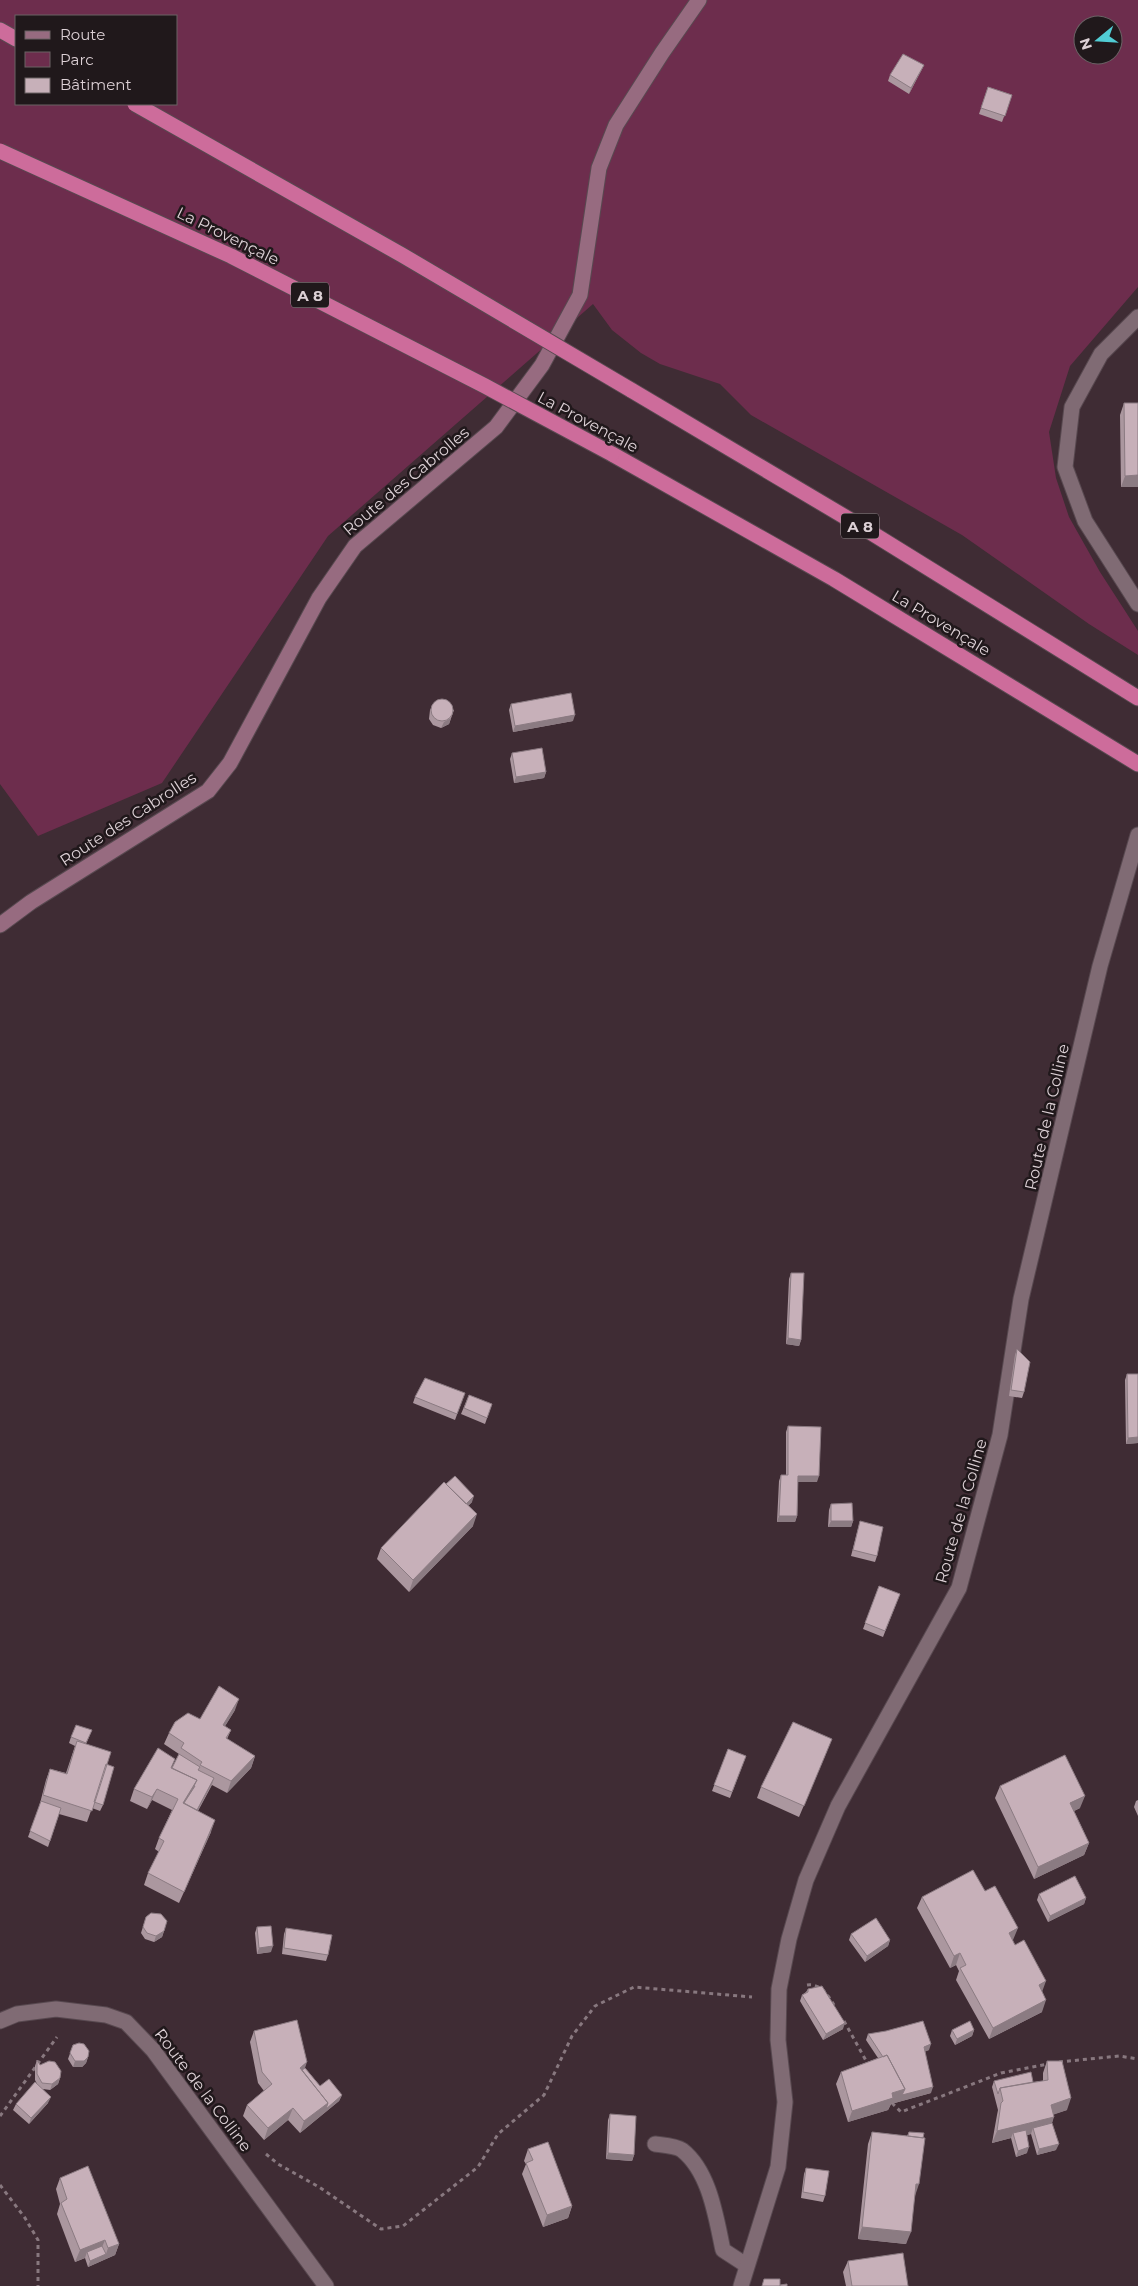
<svg xmlns="http://www.w3.org/2000/svg" width="1138" height="2286" font-family="Montserrat,sans-serif">
<style>
.green{fill:#6d2d4d;fill-rule:evenodd}
.lines{fill:none;stroke-linecap:round;stroke-linejoin:round}
.lane-casing{stroke:#584950;stroke-width:17}
.street-casing{stroke:#584950;stroke-width:17}
.secondary-casing{stroke:#584950;stroke-width:17}
.highway-casing{stroke:#584950;stroke-width:17}
.path{stroke:#88787f;stroke-width:3;stroke-dasharray:4 4;stroke-linecap:butt}
.lane{stroke:#806b74;stroke-width:15}
.street{stroke:#806b74;stroke-width:15}
.secondary{stroke:#976b80;stroke-width:15}
.highway{stroke:#cd6c9b;stroke-width:15}
.highway-bridge-casing{stroke:#584950;stroke-width:17;stroke-linecap:butt}
.highway-bridge{stroke:#cd6c9b;stroke-width:15}
.wall{fill:#ab979f}
.shaded-wall{fill:#8b7b82}
.building{fill:#c7b0b9;stroke:#8b7b82}
.labels{text-anchor:middle;dominant-baseline:central;stroke-width:5;stroke-linejoin:round;paint-order:stroke}
.shield{fill:#20181b;stroke:#a4999d;stroke-width:1}
.shield-label{font-size:15px;font-weight:bold;fill:#dcd0d5}
.street-label{font-size:16px;fill:#dcd0d5;stroke:#20181b}
</style>
<rect width="100%" height="100%" fill="#3f2c34"/>
<path class="green" d="M0 0H1138V287L1070 366 1049 432 1056 478 1069 517 1100 572 1138 631V655L1089 624 962 535 751 415 720 384 660 364 641 353 612 330 593 304 328 536 162 783 38 836 0 784ZM16 16H176V104H16ZM1083 25H1113V55H1083Z"/>
<g class="lines">
<defs>
<path id="lane" d="M655 2144C662 2145 676 2146 682 2150 710 2172 716 2218 723 2250L746 2265"/>
<path id="street" d="M1138 317 1101 354 1072 407 1065 467 1085 521 1138 604
M0 2021 17 2014 56 2009 106 2015 126 2022 153 2050 326 2286
M741 2286 778 2167 785 2102 778 2040 779 1989 789 1939 806 1880 838 1806 959 1588 1000 1435 1021 1299 1100 966 1138 835"/>
<path id="secondary" d="M0 925 31 902 208 791 230 763 319 598 355 546 496 427 542 365 580 295 599 168 616 125 662 53 699 0"/>
<path id="highway" d="M0 30 16 39
M631 390 862 527 1138 698
M612 454 834 579 1138 764"/>
</defs>
<use href="#lane" class="lane-casing"/>
<use href="#street" class="street-casing"/>
<use href="#secondary" class="secondary-casing"/>
<use href="#highway" class="highway-casing"/>
<path class="path" d="M807 1985C820 1983 828 1995 834 2005
M844 2021 869 2066
M1059 2062 1119 2056 1138 2059
M892 2103 901 2112 1001 2073 1048 2064
M0 2116 57 2037
M266 2154 278 2164 319 2187 381 2229 403 2226 478 2167 498 2134 544 2095 572 2036 595 2006 634 1987 752 1997
M0 2185 25 2218 38 2240V2286"/>
<use href="#lane" class="lane"/>
<use href="#street" class="street"/>
<use href="#secondary" class="secondary"/>
<use href="#highway" class="highway"/>
<defs>
<path id="highway-bridge" d="M135 104 402 255 631 390
M0 151 231 256 485 386 612 454"/>
</defs>
<use href="#highway-bridge" class="highway-bridge-casing"/>
<use href="#highway-bridge" class="highway-bridge"/>
</g>
<path class="wall" d="M924 65 921 71 909 94 888 81 890 75Z
M988 87 1012 95 1002 122 979 114Z
M1124 403 1138 487H1121L1120 415Z
M433 704 454 710 449 724 441 728 433 725 429 719 430 710Z
M511 704 573 721 513 732 509 710Z
M512 753 546 772 544 778 514 783 510 759Z
M791 1273 801 1340 799 1346 786 1344 789 1279Z
M1017 1349 1024 1392 1022 1398 1009 1396 1015 1355Z
M1127 1374 1138 1443 1126 1444 1125 1380Z
M465 1393 455 1420 413 1403 415 1397Z
M469 1395 492 1404 485 1424 461 1414Z
M788 1426 817 1482H798L797 1516 795 1522H777L779 1481 781 1475H786V1432Z
M446 1484 472 1502 468 1506 473 1526 409 1592 377 1559 381 1548Z
M831 1504 853 1521 851 1527H828L829 1510Z
M860 1521 877 1556 875 1562 851 1556Z
M879 1586 900 1594 883 1637 863 1629Z
M235 1710 225 1726 231 1730 227 1739 255 1756 251 1768 227 1793 212 1785 198 1811 211 1832 179 1903 144 1885 148 1873 159 1852 155 1849 159 1838 172 1810 152 1800 147 1809 130 1801 134 1789 172 1767 179 1754 164 1744 169 1733 200 1719Z
M92 1730 86 1744 106 1764 103 1805 100 1811 92 1808 87 1822 59 1814 48 1847 28 1837 39 1807 46 1780 50 1769 66 1773 75 1746 69 1743 71 1737Z
M728 1749 746 1756 730 1798 712 1791Z
M827 1751 799 1817 757 1798 761 1787Z
M1000 1786 1080 1808 1074 1811 1089 1843 1084 1855 1034 1879 995 1798Z
M1138 1800V1816L1134 1807 1136 1801Z
M985 1891 1013 1940 1012 1941 1015 1945 1042 1992V2012L989 2039 956 1980 959 1971 956 1965 950 1968 917 1908 922 1897Z
M1039 1894 1086 1898 1084 1904 1048 1922 1037 1900Z
M146 1917 164 1931 162 1937 154 1942 145 1939 141 1933Z
M257 1927 271 1952 257 1954 255 1933Z
M286 1928 328 1955 326 1961 282 1954 284 1934Z
M851 1934 890 1940 888 1946 865 1962 849 1940Z
M808 1989 843 2029 823 2040 800 2001 802 1995 806 1992Z
M952 2030H974L972 2036 955 2045 950 2036Z
M254 2031 305 2068 320 2086 342 2095 339 2101 300 2133 288 2120 264 2140 243 2116 247 2105 264 2091 258 2083 250 2042Z
M868 2034 929 2050 925 2051 931 2093 891 2104 888 2110 848 2122 836 2084 841 2072 878 2058 866 2040Z
M73 2045 88 2057 86 2063 82 2067H73L68 2059Z
M37 2060 40 2065 60 2078 58 2084 50 2090 43 2089 48 2103 29 2124 13 2110 16 2104 37 2084 35 2080V2066Z
M1047 2061 1067 2110 1054 2114 1052 2123 1056 2150 1037 2155 1031 2134 1027 2135V2153L1016 2157 1011 2138 992 2143 997 2115 998 2110 992 2087 994 2081 1033 2082 1043 2081V2073Z
M610 2114 634 2155 632 2161 606 2159 608 2120Z
M872 2132 907 2136 909 2132 915 2196 906 2244 858 2239 868 2144Z
M528 2149 572 2206 568 2218 543 2227 522 2174 526 2164 524 2161Z
M806 2168 825 2196 823 2202 801 2198 804 2174Z
M60 2178 119 2244 115 2255 88 2267 85 2258 75 2262 57 2214 60 2204 56 2189Z
M848 2261 908 2286H846L843 2272Z"/>
<path class="shaded-wall" d="M924 65 921 71 909 94 911 88Z
M1138 475V487H1121L1125 476Z
M575 715 573 721 513 732 515 726Z
M451 718 449 724 441 728 444 722Z
M546 772 544 778 514 783 516 777Z
M788 1338 801 1340 799 1346 786 1344Z
M1138 1437V1443L1126 1444 1128 1438Z
M798 1476H819L817 1482H796Z
M474 1496 472 1502 460 1514 462 1508Z
M477 1514 473 1526 409 1592 413 1580Z
M779 1516H797L795 1522H777Z
M831 1521H853L851 1527H828Z
M239 1699 235 1710 219 1736 223 1725Z
M255 1756 251 1768 227 1793 231 1781Z
M214 1778 212 1784 192 1821 194 1815Z
M197 1780 193 1792 182 1809 183 1803Z
M157 1789 152 1800 147 1809 152 1797Z
M1085 1796 1080 1808 1066 1815 1070 1803Z
M215 1820 211 1832 179 1903 184 1892Z
M1089 1843 1084 1855 1034 1879 1038 1867Z
M1086 1898 1084 1904 1048 1922 1050 1916Z
M1018 1928 1013 1940 1004 1945 1009 1933Z
M164 1931 162 1937 154 1942 156 1936Z
M890 1940 888 1946 865 1962 867 1956Z
M273 1946 271 1952 257 1954 259 1948Z
M960 1953 956 1965 950 1968 954 1956Z
M1046 1981 1042 1992 1039 1985Z
M1046 2000 1042 2012 989 2039 993 2028Z
M845 2023 843 2029 823 2040 826 2034Z
M974 2030 972 2036 955 2045 957 2039Z
M931 2044 929 2050 922 2053 924 2047Z
M88 2057 86 2063 82 2067H73L75 2061Z
M307 2062 303 2074 300 2068Z
M60 2078 58 2084 50 2090 52 2084Z
M933 2087 931 2093 891 2104 888 2110 848 2122 852 2111 892 2093 905 2089Z
M342 2095 339 2101 300 2133 304 2121 328 2103Z
M51 2097 48 2103 29 2124 31 2118Z
M1071 2098 1067 2110 1047 2117 1051 2105Z
M293 2108 288 2120 264 2140 268 2128Z
M1054 2117 1050 2129 1033 2128 1031 2134 1014 2138 1013 2133 1011 2138 992 2143 997 2131Z
M1059 2144 1056 2150 1037 2155 1039 2149Z
M1029 2147 1027 2153 1016 2157 1018 2151Z
M608 2153 634 2155 632 2161 606 2159Z
M916 2184H919L915 2196H912Z
M572 2206 568 2218 543 2227 547 2215Z
M862 2227 911 2232 906 2244 858 2239Z
M105 2240 100 2252H87L85 2258 75 2262 80 2250Z
M119 2244 115 2255 88 2267 90 2261 106 2254 108 2248Z"/>
<path class="building" d="M903 54 924 65 911 88 890 75Z
M988 87 1012 95 1005 116 981 108Z
M1124 403H1138V475L1125 476Z
M571 693 575 715 515 726 511 704Z
M431 710a11 11 0 1 1 22 0a11 11 0 1 1-22 0Z
M542 748 546 772 516 777 512 753Z
M791 1273H804L801 1340 788 1338Z
M1017 1349 1030 1362 1024 1392 1011 1390Z
M1127 1374H1138V1437L1128 1438Z
M425 1378 465 1393 457 1414 415 1397Z
M469 1395 492 1404 487 1418 464 1408Z
M788 1426 821 1427 819 1476H798L797 1516H779L781 1475H788Z
M455 1476 474 1496 466 1504 446 1484Z
M444 1482 477 1514 413 1580 381 1548Z
M852 1503 853 1521H831V1504Z
M860 1521 883 1527 877 1556 853 1550Z
M879 1586 900 1594 885 1631 865 1623Z
M219 1686 239 1699 223 1725 231 1730 226 1738 255 1756 231 1781 200 1765 202 1762 181 1748 184 1743 169 1733 175 1722 188 1713 200 1719Z
M793 1722 832 1739 804 1806 761 1787Z
M76 1725 92 1730 86 1743 71 1737Z
M77 1741 111 1752 92 1811 43 1795 50 1769 67 1774Z
M158 1748 175 1759 171 1768 197 1780 183 1803 215 1820 184 1892 148 1873 164 1841 159 1838 178 1799 157 1789 152 1797 134 1789Z
M728 1749 746 1756 732 1792 714 1785Z
M179 1754 200 1767 198 1770 214 1778 197 1810 184 1803 195 1786H194L197 1780 172 1768Z
M1065 1755 1085 1796 1070 1803 1089 1843 1038 1867 1000 1786Z
M106 1764 114 1767 103 1805 94 1802Z
M41 1801 61 1808 50 1841 30 1831Z
M973 1870 985 1891 995 1886 1018 1928 1009 1933 1015 1945 1024 1940 1046 1981 1039 1985 1046 2000 993 2028 960 1968 966 1965 960 1953 954 1956 922 1897Z
M1075 1876 1086 1898 1050 1916 1039 1894Z
M151 1913 161 1914 167 1921 164 1931 156 1936 147 1933 143 1927 146 1917Z
M876 1918 890 1940 867 1956 851 1934Z
M271 1926 273 1946 259 1948 257 1927Z
M286 1928 332 1935 328 1955 284 1948Z
M822 1986 845 2023 826 2034 802 1995 808 1992V1989Z
M297 2020 307 2062 300 2068 328 2103 304 2121 293 2108 268 2128 247 2105 272 2084 262 2072 254 2031Z
M923 2021 931 2044 924 2047 933 2087 902 2095 905 2089 887 2055 883 2057 868 2034 886 2031Z
M970 2021 974 2030 957 2039 952 2030Z
M79 2043 84 2044 89 2051 88 2057 84 2061H75L70 2053 73 2045Z
M887 2055 905 2089 892 2093 893 2098 852 2111 841 2072Z
M37 2060 40 2065 49 2061 55 2062 61 2071 60 2078 52 2084 42 2083 37 2074Z
M1047 2061H1062L1071 2098 1051 2105 1054 2117 997 2131 1001 2103 1003 2101 1000 2088 1048 2080Z
M305 2068 320 2086 329 2079 342 2095 326 2109 328 2103 302 2070Z
M1031 2072 1033 2082 1000 2088 998 2094 994 2081Z
M35 2082 51 2097 31 2118 16 2104Z
M610 2114 636 2116 634 2155 608 2153Z
M1052 2123 1059 2144 1039 2149 1033 2128Z
M1026 2130 1029 2147 1018 2151 1013 2133Z
M872 2132 925 2138 919 2184H916L911 2232 862 2227Z
M909 2132 924 2133 923 2138 908 2136Z
M548 2142 572 2206 547 2215 526 2163 533 2160 528 2149Z
M88 2166 119 2244 108 2248 105 2240 80 2250 61 2203 67 2199 60 2178Z
M806 2168 829 2171 825 2196 803 2192Z
M102 2246 106 2254 90 2261 87 2252Z
M903 2253 908 2286H852L848 2261Z
M764 2279H780V2286H762Z
M787 2284V2286H780V2285Z"/>
<g class="labels">
<g class="shield">
<rect x="291" y="282.5" width="38" height="25" rx="4"/>
<rect x="841" y="513.5" width="38" height="25" rx="4"/>
</g>
<g class="shield-label">
<text x="310" y="295">A 8</text>
<text x="860" y="526">A 8</text>
</g>
<g class="street-label">
<text transform="translate(228 236) rotate(26)">La Provençale</text>
<text transform="translate(588 422) rotate(28)">La Provençale</text>
<text transform="translate(406 481) rotate(-40)">Route des Cabrolles</text>
<text transform="translate(941 623) rotate(31)">La Provençale</text>
<text transform="translate(128 819) rotate(-33)">Route des Cabrolles</text>
<text transform="translate(1047 1117) rotate(-77)">Route de la Colline</text>
<text transform="translate(961 1511) rotate(-74)">Route de la Colline</text>
<text transform="translate(203 2090) rotate(53)">Route de la Colline</text>
</g>
</g>
<rect x="15" y="15" width="162" height="90" fill="#20181b" stroke="#6b6265"/>
<rect x="25" y="31" width="25" height="8" fill="#976b80" stroke="#6b6265"/>
<text x="60" y="40" font-size="15" fill="#dcd0d5">Route</text>
<rect x="25" y="52" width="25" height="15" fill="#6d2d4d" stroke="#6b6265"/>
<text x="60" y="65" font-size="15" fill="#dcd0d5">Parc</text>
<rect x="25" y="78" width="25" height="15" fill="#c7b0b9" stroke="#6b6265"/>
<text x="60" y="90" font-size="15" fill="#dcd0d5">Bâtiment</text>
<g transform="translate(1098 40) rotate(252)"><circle r="24" fill="#20181b" stroke="#6b6265"/>
<path d="M0-4L9 19L0 12L-9 19Z" fill="#51ccd4"/>
<text y="-8" font-size="14" font-weight="bold" text-anchor="middle" fill="#dcd0d5">N</text>
</g>
</svg>
